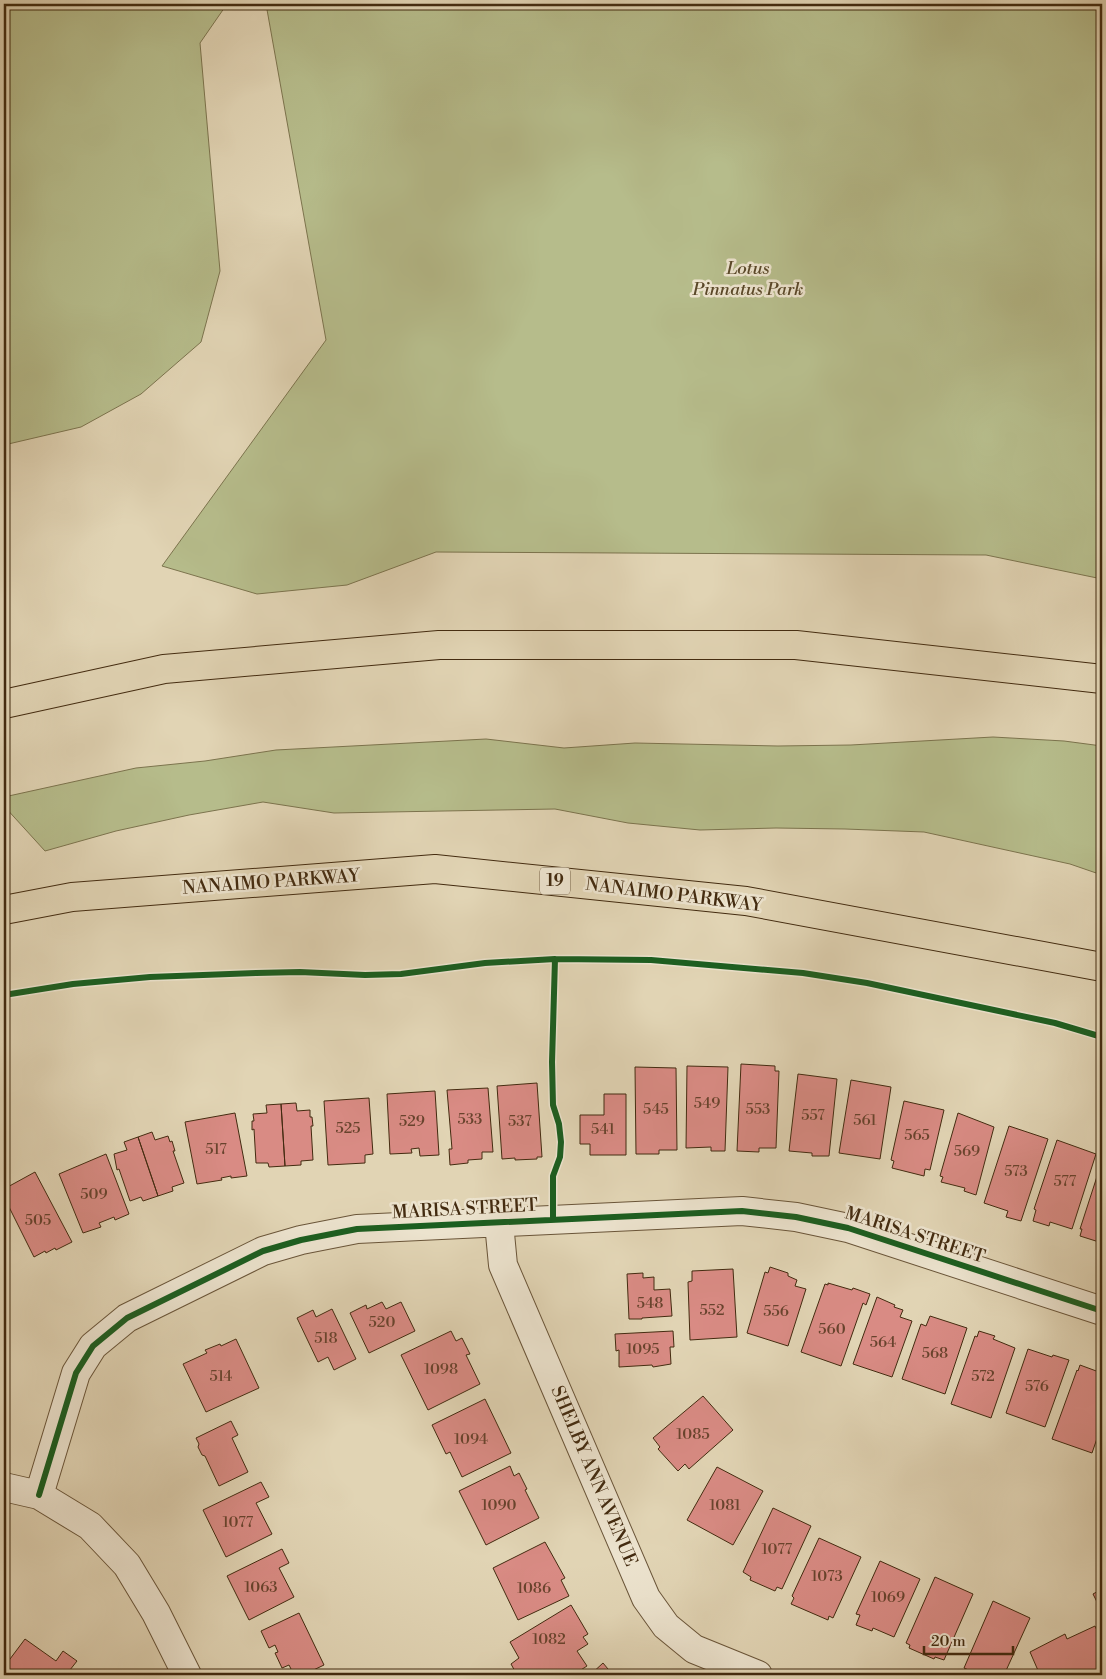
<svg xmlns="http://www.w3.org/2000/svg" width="1106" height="1679" font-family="'Libre Bodoni',serif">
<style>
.green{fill:#b6bc8b;stroke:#7c744e}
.building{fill:#d98b84;stroke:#432b10}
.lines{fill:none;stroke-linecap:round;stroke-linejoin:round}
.minor-casing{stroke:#6a5539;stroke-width:30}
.highway-casing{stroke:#432b10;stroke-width:30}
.minor{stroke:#ece3ce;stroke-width:28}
.highway{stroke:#e1d4b4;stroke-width:28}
.cycleway-casing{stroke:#ece3ce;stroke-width:9}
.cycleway{stroke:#1b5e20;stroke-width:6}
.labels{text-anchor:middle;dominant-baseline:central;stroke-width:5;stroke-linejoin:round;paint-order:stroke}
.number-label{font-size:15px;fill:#68432d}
.shield{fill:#ece3ce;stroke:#766249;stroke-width:1}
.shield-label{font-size:16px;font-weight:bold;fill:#432b10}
.park-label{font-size:18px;font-style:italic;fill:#5a4829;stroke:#ece3ce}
.street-label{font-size:18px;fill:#432b10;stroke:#ece3ce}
</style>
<rect width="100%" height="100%" fill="#e1d4b4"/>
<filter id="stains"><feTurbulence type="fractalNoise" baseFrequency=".004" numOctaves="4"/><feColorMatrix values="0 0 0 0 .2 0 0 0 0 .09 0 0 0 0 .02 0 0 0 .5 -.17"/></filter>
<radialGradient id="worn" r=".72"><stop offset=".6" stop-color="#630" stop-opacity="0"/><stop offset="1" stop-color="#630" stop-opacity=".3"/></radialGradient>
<path class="green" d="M4 4H227L200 43 220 271 201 342 141 394 81 427 4 445Z
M266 4H1102V579L986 555 436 552 347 585 257 594 162 566 326 340Z
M993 737 1064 741 1102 746V875L1070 864 924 832 845 829 776 828 700 830 628 823 555 809 334 813 263 802 189 815 116 831 45 851 4 806V797L136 768 205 761 276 750 486 739 564 748 635 743 778 746 851 745Z"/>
<path class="building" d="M741 1064 775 1066V1071H779L776 1148H759V1152L737 1151Z
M687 1066 728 1067 725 1151H711V1147L686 1148Z
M635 1067 676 1068 677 1150H659V1154H636Z
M798 1074 837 1079 829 1156H812V1153L789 1151Z
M851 1080 891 1087 880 1159 839 1153Z
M537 1083 542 1157H537V1159L515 1160V1158L502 1159 497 1086Z
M488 1088 493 1152H482V1159L468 1160V1163L450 1165 449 1149H452L447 1090Z
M435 1091 439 1155 420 1156 419 1148 411 1149 412 1153 390 1154 387 1094Z
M604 1094H626V1155H590V1144H580V1115H604Z
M369 1098 373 1154 365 1155V1163L328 1165 324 1101Z
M904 1101 944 1110 930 1170 925 1169 924 1176 892 1168 894 1161 891 1160Z
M296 1103 297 1111 310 1110V1117H312L313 1126H311L313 1160 301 1161V1165L285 1166 281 1104Z
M281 1104 285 1166 269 1167 268 1163H256L254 1129 252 1130V1121H254L253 1114 267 1113 266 1105Z
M235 1113 247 1176 231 1178V1176L221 1178 222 1180 197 1184 185 1122Z
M958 1113 994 1127 976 1195 964 1191 965 1188 941 1182 943 1177 940 1176Z
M1009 1126 1048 1139 1021 1221 1006 1217 1008 1211 984 1203Z
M152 1132 155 1140 168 1136 170 1142 172 1141 175 1151H173L184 1183 172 1187 173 1191 158 1196 138 1137Z
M138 1137 158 1196 143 1201 141 1197 130 1201 119 1169 117 1170 114 1154 127 1150 124 1142Z
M1057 1140 1096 1154 1072 1229 1050 1222 1049 1226 1033 1221 1036 1210 1034 1209Z
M106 1154 129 1214 115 1220 114 1217 99 1223 101 1227 83 1233 59 1174Z
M1102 1161V1248L1097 1246 1099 1242 1080 1236 1082 1229H1080Z
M35 1172 72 1242 56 1250 55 1248 46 1253 45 1251 34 1257 4 1197V1189Z
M4 1253 8 1261 5 1262 9 1269 4 1275Z
M770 1267 788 1273V1276L797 1280 795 1286 806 1289 788 1346 747 1333 765 1272 768 1273Z
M733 1269 737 1337 690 1340 688 1282 692 1281V1271Z
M643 1273V1278L654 1277V1290L670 1289 672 1316 642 1318V1319H629L627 1274Z
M828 1283 852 1290 853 1288 870 1294 866 1305 863 1303 841 1366 801 1352 825 1284 828 1285Z
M877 1297 895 1305 894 1307 903 1310 900 1317 912 1321 892 1377 853 1364Z
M382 1302 386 1309 401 1302 415 1331 369 1353 350 1313 366 1305 367 1309Z
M332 1309 356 1359 334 1370 328 1357 318 1362 297 1318 313 1310 316 1317Z
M930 1316 967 1328 945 1394 902 1379 921 1324 926 1326Z
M451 1331 456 1341 462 1338 470 1354 466 1355 480 1384 428 1410 401 1355Z
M673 1331 674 1347H670L671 1364 653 1367 652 1365 619 1367V1350L616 1351 615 1334Z
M979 1331 995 1336 993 1339 1015 1348 991 1418 951 1404 975 1336 977 1337Z
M236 1339 259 1388 206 1412 183 1364 207 1353 205 1350 220 1344 221 1346Z
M1028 1349 1052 1357 1053 1355 1069 1360 1045 1427 1006 1413Z
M1080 1365 1099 1372 1098 1374 1102 1376V1424L1092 1453 1052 1439 1077 1370 1078 1371Z
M703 1396 733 1430 689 1469 685 1464 678 1471 658 1449 660 1447 653 1438Z
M485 1399 511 1453 462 1477 450 1452 446 1454 432 1425Z
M231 1421 238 1435 232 1438 248 1472 219 1486 205 1456 202 1455 198 1447 199 1444 196 1438Z
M510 1466 514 1476 519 1473 527 1489 525 1490 539 1518 486 1545 459 1491Z
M717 1467 763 1491 733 1545 687 1520Z
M261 1482 269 1497 256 1503 272 1534 226 1557 203 1510Z
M773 1508 811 1526 782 1589 777 1587 775 1591 750 1580 751 1577 743 1572Z
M819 1538 861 1557 833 1618 829 1616 828 1620 791 1604 794 1598 792 1596Z
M545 1542 565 1578 561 1580 569 1596 518 1620 493 1568Z
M282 1549 289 1563 279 1568 294 1597 249 1620 227 1576Z
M880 1561 920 1579 894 1637 873 1628 872 1631 856 1625 860 1615 856 1614Z
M935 1577 973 1594 944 1660 935 1657 934 1659 909 1648 910 1645 906 1643Z
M1102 1589V1612L1093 1594Z
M993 1601 1030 1618 1004 1675H980L964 1668Z
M571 1605 588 1634 583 1637 588 1644 577 1651 587 1666 573 1675H517L511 1664 519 1658 510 1642Z
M299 1613 324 1665 303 1675H294L289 1665 282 1668 275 1653 278 1652 275 1645 269 1648 261 1631Z
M1095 1626 1102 1642V1669L1088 1675H1040L1030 1652 1065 1634 1067 1639Z
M25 1639 56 1661 63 1651 77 1661 66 1675H4V1667Z
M603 1663 613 1675H590Z"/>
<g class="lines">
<defs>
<path id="minor" d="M499 1223 503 1265 646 1598 666 1626 694 1649 758 1675
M4 1487 39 1495 90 1526 127 1565 156 1613 187 1675
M39 1495 76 1373 93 1346 127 1318 263 1251 301 1240 357 1229 742 1211 796 1217 848 1228 1102 1311"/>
<path id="highway" d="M4 704 164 669 439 645H796L1102 679
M4 910 72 897 435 869 746 901 1102 967"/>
</defs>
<use href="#minor" class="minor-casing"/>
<use href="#highway" class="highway-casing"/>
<use href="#minor" class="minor"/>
<use href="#highway" class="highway"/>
<defs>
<path id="cycleway" d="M4 995 73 984 150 977 256 973 300 972 365 975 401 974 485 963 555 959 651 960 803 973 867 983 1055 1023 1102 1037
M553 1220V1176L560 1157 561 1142 559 1124 553 1105 552 1062 555 959
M39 1495 76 1373 93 1346 127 1318 263 1251 301 1240 357 1229 742 1211 796 1217 848 1228 1102 1311"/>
</defs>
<use href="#cycleway" class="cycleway-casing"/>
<use href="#cycleway" class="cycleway"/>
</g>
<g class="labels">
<g class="number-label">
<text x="707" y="1103">549</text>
<text x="656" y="1109">545</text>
<text x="758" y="1109">553</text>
<text x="813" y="1115">557</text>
<text x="470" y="1119">533</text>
<text x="865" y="1120">561</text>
<text x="412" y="1121">529</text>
<text x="520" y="1121">537</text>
<text x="348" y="1128">525</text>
<text x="603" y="1129">541</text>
<text x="917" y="1135">565</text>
<text x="216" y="1149">517</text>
<text x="967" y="1151">569</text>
<text x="1016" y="1171">573</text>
<text x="1065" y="1181">577</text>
<text x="94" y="1194">509</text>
<text x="38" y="1220">505</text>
<text x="650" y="1303">548</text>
<text x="712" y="1310">552</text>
<text x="776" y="1311">556</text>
<text x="382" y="1322">520</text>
<text x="832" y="1329">560</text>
<text x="326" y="1338">518</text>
<text x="883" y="1342">564</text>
<text x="643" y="1349">1095</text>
<text x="935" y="1353">568</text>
<text x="441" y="1369">1098</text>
<text x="221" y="1376">514</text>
<text x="983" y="1376">572</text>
<text x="1037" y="1386">576</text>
<text x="693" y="1434">1085</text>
<text x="471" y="1439">1094</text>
<text x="499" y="1505">1090</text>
<text x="725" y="1505">1081</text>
<text x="238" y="1522">1077</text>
<text x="777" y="1549">1077</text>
<text x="827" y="1576">1073</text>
<text x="261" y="1587">1063</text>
<text x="534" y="1588">1086</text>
<text x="888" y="1597">1069</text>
<text x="549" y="1639">1082</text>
</g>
<rect class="shield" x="540" y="867.5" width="30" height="27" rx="4"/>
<g class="shield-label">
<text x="555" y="881">19</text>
</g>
<g class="park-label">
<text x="748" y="268">Lotus<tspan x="748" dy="21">Pinnatus Park</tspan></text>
</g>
<g class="street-label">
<text transform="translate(271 882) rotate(-4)">NANAIMO PARKWAY</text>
<text transform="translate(674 895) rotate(7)">NANAIMO PARKWAY</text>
<text transform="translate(465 1209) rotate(-3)">MARISA STREET</text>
<text transform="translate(915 1235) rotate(18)">MARISA STREET</text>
<text transform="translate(594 1476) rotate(67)">SHELBY ANN AVENUE</text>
</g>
</g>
<rect width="1106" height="1679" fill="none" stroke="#e1d4b4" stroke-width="20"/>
<rect x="5" y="5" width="1096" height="1669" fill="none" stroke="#432b10" stroke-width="2.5"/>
<rect x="10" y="10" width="1086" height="1659" fill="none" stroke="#432b10"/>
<path d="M924 1646v8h89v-8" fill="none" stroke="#432b10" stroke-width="2.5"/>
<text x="931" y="1646" font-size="15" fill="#432b10" stroke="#ece3ce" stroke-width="4" paint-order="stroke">20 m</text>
<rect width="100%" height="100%" filter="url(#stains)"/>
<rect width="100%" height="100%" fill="url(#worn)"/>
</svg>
